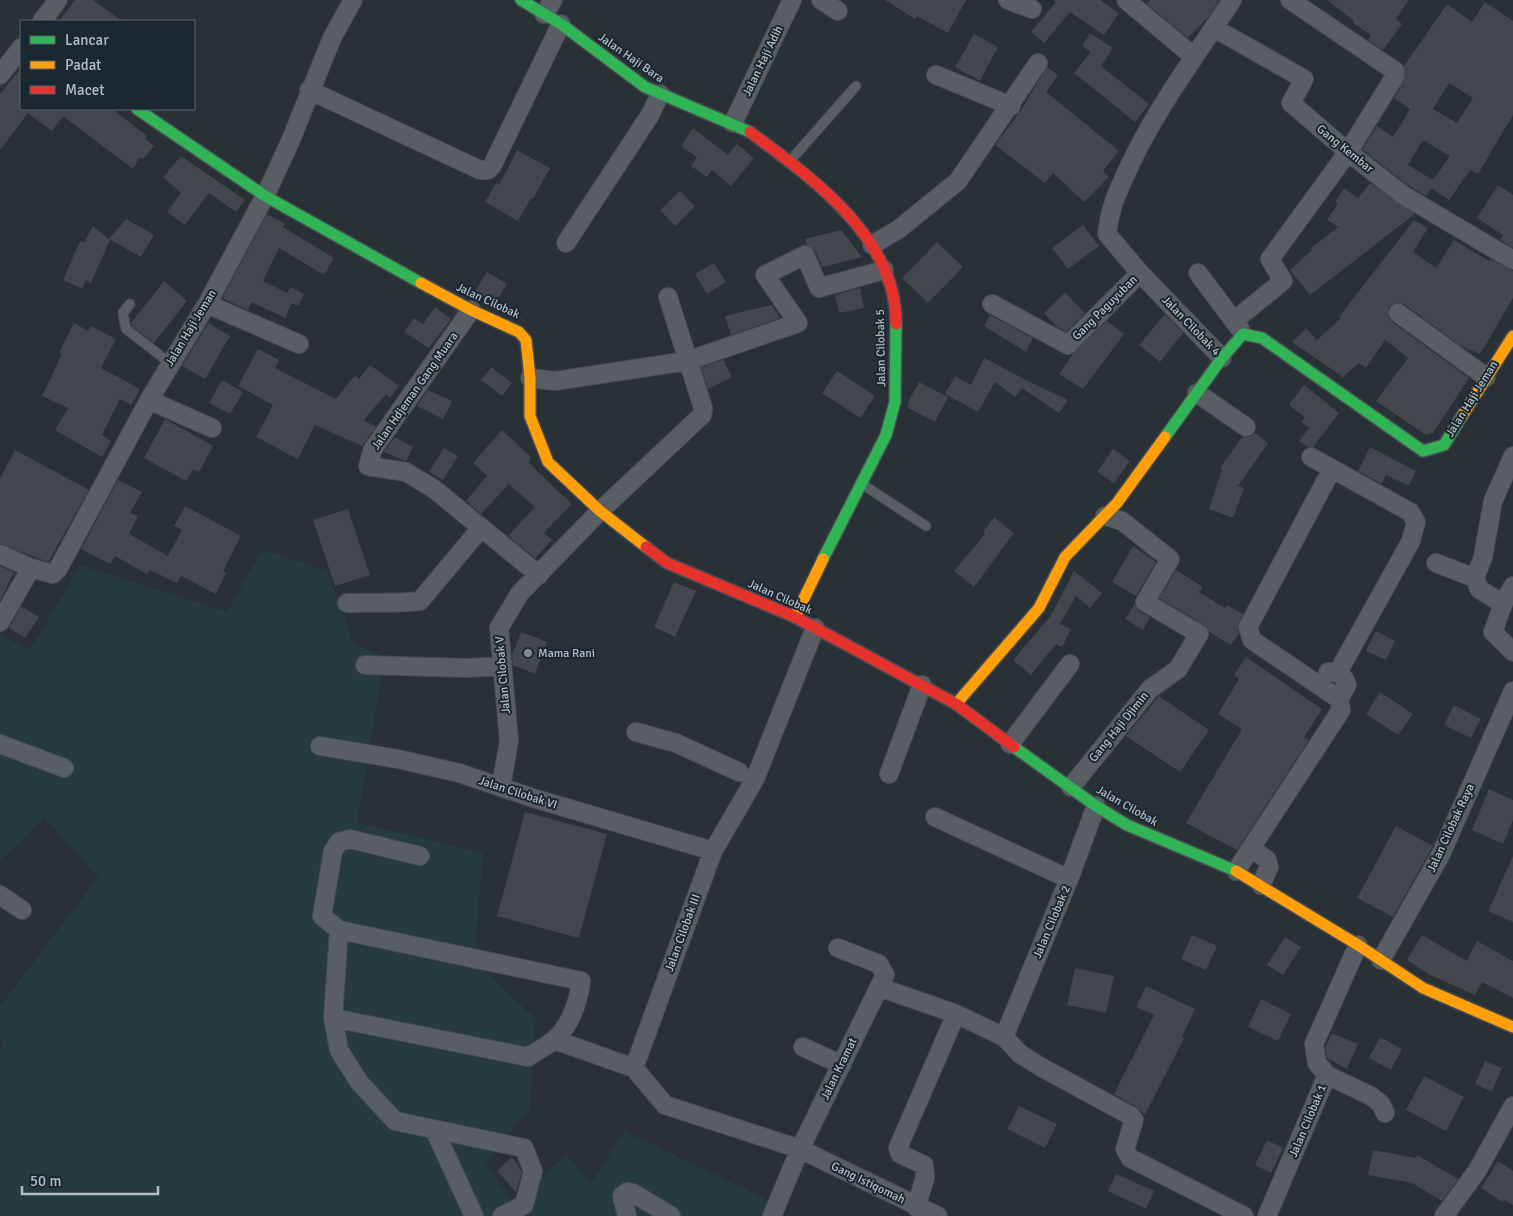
<svg xmlns="http://www.w3.org/2000/svg" width="1513" height="1216" font-family="Signika,sans-serif">
<style>
.green{fill:#263b3b}
.building{fill:#41474c;fill-rule:evenodd}
.lines{fill:none;stroke-linecap:round;stroke-linejoin:round}
.lane-casing{stroke:#474c51;stroke-width:11}
.street-casing{stroke:#474c51;stroke-width:20}
.fast-casing{stroke:#474c51;stroke-width:14}
.slow-casing{stroke:#474c51;stroke-width:14}
.jam-casing{stroke:#474c51;stroke-width:14}
.lane{stroke:#595e64;stroke-width:9}
.street{stroke:#595e64;stroke-width:18}
.fast{stroke:#30b455;stroke-width:11}
.slow{stroke:#ff9f0a;stroke-width:11}
.jam{stroke:#e5322d;stroke-width:11}
.poi-dot{fill:#828c94;stroke:#1c2831;stroke-width:2}
.labels{text-anchor:middle;dominant-baseline:central;stroke-width:4;stroke-linejoin:round;paint-order:stroke}
.street-label{font-size:12px;fill:#b2bdc7;stroke:#1c2831}
.poi-label{font-size:12px;fill:#b2bdc7;stroke:#1c2831;text-anchor:start}
</style>
<rect width="100%" height="100%" fill="#293036"/>
<path class="green" d="M262 549 327 571 354 644 385 656 357 822 483 853 474 961 536 1019 530 1107 486 1163 511 1203 566 1155 591 1183 624 1131 781 1206 776 1216H0V1049L4 1042 0 1039V1006L98 877 44 817 20 843 0 860V636L1 635 30 650 80 565 227 612Z"/>
<path class="building" d="M75 0H93L122 21H59Z
M885 0H966L948 33 917 16 915 19Z
M1053 0H1100L1119 13 1104 35 1070 12 1044 43 1031 32 1056 2Z
M1151 0H1219L1210 15 1188 38 1147 4Z
M1327 0H1409L1396 19 1402 24 1383 50 1368 40 1371 35 1353 23 1354 21Z
M1485 2 1513 21V115L1478 174 1470 170 1449 200 1431 188 1426 196 1409 186 1362 149 1377 126 1393 137 1410 109 1394 98 1404 81V66L1447 4 1472 22ZM1449 83 1473 98 1457 123 1433 109ZM1423 140 1450 156 1433 180 1408 165Z
M1090 33 1113 48 1101 66 1149 104 1135 122 1074 73 1091 52 1082 46Z
M974 34 998 47 980 81 955 67Z
M1047 67 1058 75 1046 92 1119 151 1103 171 1109 177 1084 202 1053 173 1045 183 995 145 1021 110Z
M21 68V109H112L147 136 145 139 154 146 143 159 140 157 133 169 63 116 52 131 28 113 0 150V94Z
M693 128 728 155 737 144 754 158 731 186 712 170 707 177 691 166 697 157 681 146Z
M517 150 550 168 533 199 531 198 518 221 485 202 496 183 499 185Z
M181 156 245 200 236 212 209 193 185 225 167 212 181 193 163 177Z
M1370 183 1415 214 1310 295 1290 270 1312 250 1311 248 1338 227 1327 220 1338 204 1335 202 1344 188 1358 198Z
M1498 185 1513 195V248L1500 240 1503 235 1477 218Z
M680 191 695 206 675 226 660 210Z
M267 214 285 224 283 227 334 258 324 275 279 248 263 281 287 293 291 287 304 294 298 306 292 303 285 318 252 302 248 310 222 298Z
M126 219 154 235 141 257 109 239Z
M1414 220 1428 228 1413 252 1436 268 1454 240 1489 261 1490 259 1513 271V298L1480 354 1461 346 1404 304 1394 303 1389 307 1388 317 1392 322 1469 378 1433 433 1426 435 1376 401 1408 358 1385 340 1366 368 1359 363 1343 377 1292 342 1306 328 1317 340 1341 318 1339 317Z
M1083 225 1099 246 1068 269 1052 248Z
M93 226 110 240 91 283 86 280 82 289 63 280 80 241 84 243Z
M841 230 862 257 822 267 815 250 807 245 805 239Z
M937 242 963 267 928 303 902 278Z
M714 263 726 282 707 294 695 274Z
M487 272 507 284 494 305 474 293Z
M164 281 187 301 154 343 132 326 131 323Z
M860 288 864 308 839 313 835 295Z
M1065 292 1085 313 1066 332 1057 327 1044 313Z
M772 305 780 318 731 335 725 316Z
M435 307 451 319 429 348 404 332 414 318 423 324Z
M1165 314 1183 333 1160 362 1139 345Z
M990 315 1033 338 1026 352 984 326Z
M1107 321 1124 334 1083 389 1059 374 1073 354Z
M74 323 88 331 91 326 116 339 101 368 140 389 131 405 120 399 102 435 111 441 102 457 55 430 68 408 42 396 62 354 59 352Z
M208 323 230 336 205 379 182 366Z
M258 349 279 360 275 368 336 399 355 375 359 379 370 365 399 386 390 398 386 394 364 420 376 427 362 446 315 425 298 459 256 437 273 405 238 386Z
M984 358 1028 381 1068 400 1059 413 1022 388 1015 397 995 382 978 412 945 394 955 376 971 385Z
M723 360 732 377 708 389 701 367Z
M491 367 512 383 502 396 481 380Z
M837 371 875 396 860 418 822 393Z
M222 380 243 392 230 414 209 403Z
M919 382 948 397 935 422 908 408 909 400Z
M1304 385 1339 413 1313 447H1308L1299 441 1309 428 1301 422 1305 417 1289 405Z
M428 390 452 401 443 419 417 406Z
M165 419 213 446 199 472 193 469 186 481 144 458Z
M502 430 531 457 529 462 538 472 572 504 544 533 552 540 535 558 508 536 535 507 509 484 481 514 466 501 487 476 473 463Z
M1255 433 1268 443 1238 486 1244 488 1233 518 1209 509 1222 470 1220 468 1242 437H1250Z
M395 437 413 447 406 461 384 452Z
M1370 447 1416 471 1409 486 1386 475 1382 484 1358 471Z
M444 448 458 456 443 480 429 472Z
M1113 449 1130 461 1114 483 1097 472Z
M15 450 89 490 48 562 0 544V478Z
M118 480 142 492 130 513 138 516 129 534 168 556 182 530 174 526 185 506 241 536 223 571 226 573 216 594 181 576 177 583 150 570 147 574 115 556 110 564 81 549Z
M348 509 370 575 335 586 313 520Z
M994 517 1014 533 974 587 954 571 985 534 983 532Z
M1133 546 1156 562 1136 596 1112 582Z
M0 566 14 572 0 601Z
M1176 570 1203 587 1199 592 1225 608 1227 605 1243 614 1238 626 1239 633 1231 645 1209 632 1204 625 1159 598Z
M1074 571 1102 593 1090 608 1076 596 1060 624 1071 629 1062 647 1056 644 1031 675 1013 660 1050 617Z
M674 582 696 591 675 637 654 627Z
M1135 604 1139 611 1150 617 1143 630 1125 619Z
M21 606 39 617 25 638 9 628Z
M1376 631 1395 641 1386 660 1366 651Z
M521 632 547 642 535 674 513 665 512 656Z
M1246 657 1322 709 1304 737 1309 740 1237 850 1186 823 1242 729 1218 714 1239 679 1234 675Z
M1380 692 1413 714 1398 735 1366 714Z
M1159 696 1209 730 1180 772 1126 736Z
M1454 705 1481 719 1471 738 1444 725Z
M1489 789 1513 800V820L1503 844 1472 830Z
M525 812 607 834 579 938 497 916Z
M1396 826 1433 846 1393 917 1357 898Z
M1513 856V922L1488 911Z
M1192 935 1217 946 1206 970 1181 959Z
M1422 935 1467 961 1477 941 1513 961V998L1482 982 1475 995 1430 975 1407 960Z
M1285 937 1301 947 1283 975 1267 965Z
M1075 968 1114 976 1106 1013 1067 1005Z
M1146 986 1195 1009 1182 1037 1184 1038 1145 1115 1136 1107 1114 1094 1154 1015 1136 1007Z
M1261 999 1291 1014 1278 1041 1248 1027Z
M1332 1033 1358 1044 1347 1069 1327 1058 1325 1048Z
M1380 1037 1402 1049 1391 1070 1369 1058Z
M1485 1061 1502 1068 1492 1092 1475 1084Z
M1424 1076 1464 1097 1446 1131 1406 1110Z
M1019 1106 1057 1124 1045 1148 1007 1129Z
M1267 1140 1283 1148 1271 1173 1255 1165Z
M1373 1150 1416 1158 1417 1155 1458 1179 1442 1201 1412 1183 1368 1175Z
M512 1157 522 1172 516 1192 497 1171Z
M1498 1161 1513 1171V1205L1504 1200 1502 1202 1481 1188Z
M1116 1174 1154 1191 1146 1209 1108 1191Z"/>
<g class="lines">
<defs>
<path id="lane" d="M790 161 856 86
M130 304 123 313 126 329 170 363
M862 484 926 526"/>
<path id="street" d="M821 0 838 11
M1008 0 1032 9
M1126 0 1193 56
M544 14 553 0
M42 21 58 0
M1214 28 1304 79 1291 103 1348 152 1403 195 1513 260
M0 75 21 48
M936 75 1011 106
M309 90 480 170H488L492 166 561 24
M733 123 792 0
M566 243 650 115 660 94
M872 245 899 229 958 181 1038 63
M1198 273 1240 329
M207 304 299 344
M992 304 1068 345 1140 273
M471 310 373 449 368 466 406 472 434 489 539 575
M1398 313 1486 377
M1235 320 1283 281 1270 259 1348 152 1395 76V71L1290 0
M1222 358 1140 273 1107 234C1110 207 1117 193 1128 169 1156 108 1196 56 1232 0
M530 378 555 381 687 361 798 323 765 275 805 255 819 288 884 270
M1197 393 1246 427
M149 400 212 428
M1311 457 1410 512 1416 522 1411 541 1338 672
M0 554 31 568
M1436 563 1475 578
M1513 586 1503 604 1493 632 1513 652
M347 603C372 602 395 604 420 601L481 528
M1503 604 1479 589 1475 578 1483 557 1493 501 1513 456
M0 622 31 568 53 574 58 569 149 400 207 304 265 196 290 142 332 38 353 0
M365 665 467 668 502 666
M1328 672C1339 672 1344 675 1347 685L1339 699
M636 732 676 743 739 772
M0 744 64 768
M1010 744 1070 664
M320 746 398 759 459 773 533 798 713 851
M889 774 922 685
M501 787 509 741 499 628 520 593 600 511 702 415 703 408 668 297
M1071 787 1150 689 1178 669 1199 634 1145 602 1170 559 1122 521 1105 516
M935 817 1069 879
M1252 848 1267 860 1269 867 1261 885
M1236 871 1341 710 1339 699 1252 640 1248 627 1332 469
M0 895 22 910
M339 930 333 1018 339 1050 359 1082 395 1121 524 1148 533 1171 524 1205 502 1216
M1358 945 1314 1044 1317 1063 1327 1075 1371 1096 1381 1104 1385 1113
M1381 960 1441 854 1513 691
M879 987 956 1014 1004 1037 1020 1054 1041 1067 1131 1116 1134 1120 1125 1149 1130 1158 1244 1216
M333 1018 528 1057C537 1051 547 1046 554 1040 570 1027 579 1000 581 981L339 930 322 916 333 851 339 842 350 839 420 856
M1004 1037 1069 879 1096 806
M555 1040 634 1068
M803 1047 842 1065
M634 1068 713 851 755 779 815 628
M634 1068 665 1105 800 1149 938 1216
M434 1129 474 1216
M916 1207 925 1178 924 1165 900 1154 898 1148 956 1014
M627 1216 622 1196 627 1192 633 1193 671 1216
M772 1216 800 1149 885 975 879 964 838 948
M1267 1216 1327 1075
M1444 1216 1477 1171 1513 1106"/>
<path id="fast" d="M521 0 561 24 645 87 750 132
M137 109 265 196 421 283
M1165 437 1222 358 1243 334 1262 338 1423 451 1444 445 1462 416
M823 559 886 435 895 402 896 324
M1014 747 1096 806 1127 825 1236 871"/>
<path id="slow" d="M421 283 471 310 519 332 526 340 530 378V416L548 462 600 511 646 547
M1462 416 1513 336
M795 617 823 559
M956 704 1039 608 1065 557 1117 503 1165 437
M1236 871 1358 945 1423 988 1513 1027"/>
<path id="jam" d="M750 132C812 178 897 238 896 324
M646 547 667 563 795 617 956 704 1014 747"/>
</defs>
<use href="#lane" class="lane-casing"/>
<use href="#street" class="street-casing"/>
<use href="#fast" class="fast-casing"/>
<use href="#slow" class="slow-casing"/>
<use href="#jam" class="jam-casing"/>
<use href="#lane" class="lane"/>
<use href="#street" class="street"/>
<use href="#fast" class="fast"/>
<use href="#slow" class="slow"/>
<use href="#jam" class="jam"/>
</g>
<circle class="poi-dot" cx="528" cy="653" r="5"/>
<g class="labels">
<g class="street-label">
<text transform="translate(631 58) rotate(35)">Jalan Haji Bara</text>
<text transform="translate(763 61) rotate(-64)">Jalan Haji Adih</text>
<text transform="translate(1345 149) rotate(39)">Gang Kembar</text>
<text transform="translate(488 301) rotate(25)">Jalan Cilobak</text>
<text transform="translate(1105 308) rotate(-45)">Gang Paguyuban</text>
<text transform="translate(1191 326) rotate(46)">Jalan Cilobak 4</text>
<text transform="translate(191 328) rotate(-59)">Jalan Haji Jeman</text>
<text transform="translate(881 348) rotate(-91)">Jalan Cilobak 5</text>
<text transform="translate(415 391) rotate(-55)">Jalan Hdjeman Gang Muara</text>
<text transform="translate(1472 399) rotate(-58)">Jalan Haji Jeman</text>
<text transform="translate(780 597) rotate(24)">Jalan Cilobak</text>
<text transform="translate(503 675) rotate(-95)">Jalan Cilobak V</text>
<text transform="translate(1119 727) rotate(-51)">Gang Haji Djimin</text>
<text transform="translate(518 793) rotate(18)">Jalan Cilobak VI</text>
<text transform="translate(1127 806) rotate(30)">Jalan Cilobak</text>
<text transform="translate(1451 828) rotate(-65)">Jalan Cilobak Raya</text>
<text transform="translate(1052 922) rotate(-67)">Jalan Cilobak 2</text>
<text transform="translate(683 933) rotate(-70)">Jalan Cilobak III</text>
<text transform="translate(839 1069) rotate(-64)">Jalan Kramat</text>
<text transform="translate(1308 1121) rotate(-67)">Jalan Cilobak 1</text>
<text transform="translate(868 1183) rotate(26)">Gang Istiqomah</text>
</g>
<g class="poi-label">
<text x="538" y="653">Mama Rani</text>
</g>
</g>
<rect x="20" y="20" width="175" height="90" fill="#1c2831" stroke="#58646d"/>
<rect x="30" y="36" width="25" height="8" fill="#30b455" stroke="#58646d"/>
<text x="65" y="45" font-size="15" fill="#b2bdc7">Lancar</text>
<rect x="30" y="61" width="25" height="8" fill="#ff9f0a" stroke="#58646d"/>
<text x="65" y="70" font-size="15" fill="#b2bdc7">Padat</text>
<rect x="30" y="86" width="25" height="8" fill="#e5322d" stroke="#58646d"/>
<text x="65" y="95" font-size="15" fill="#b2bdc7">Macet</text>
<path d="M22 1186v8h136v-8" fill="none" stroke="#b2bdc7" stroke-width="2.5"/>
<text x="30" y="1186" font-size="15" fill="#b2bdc7" stroke="#1c2831" stroke-width="4" paint-order="stroke">50 m</text>
</svg>
